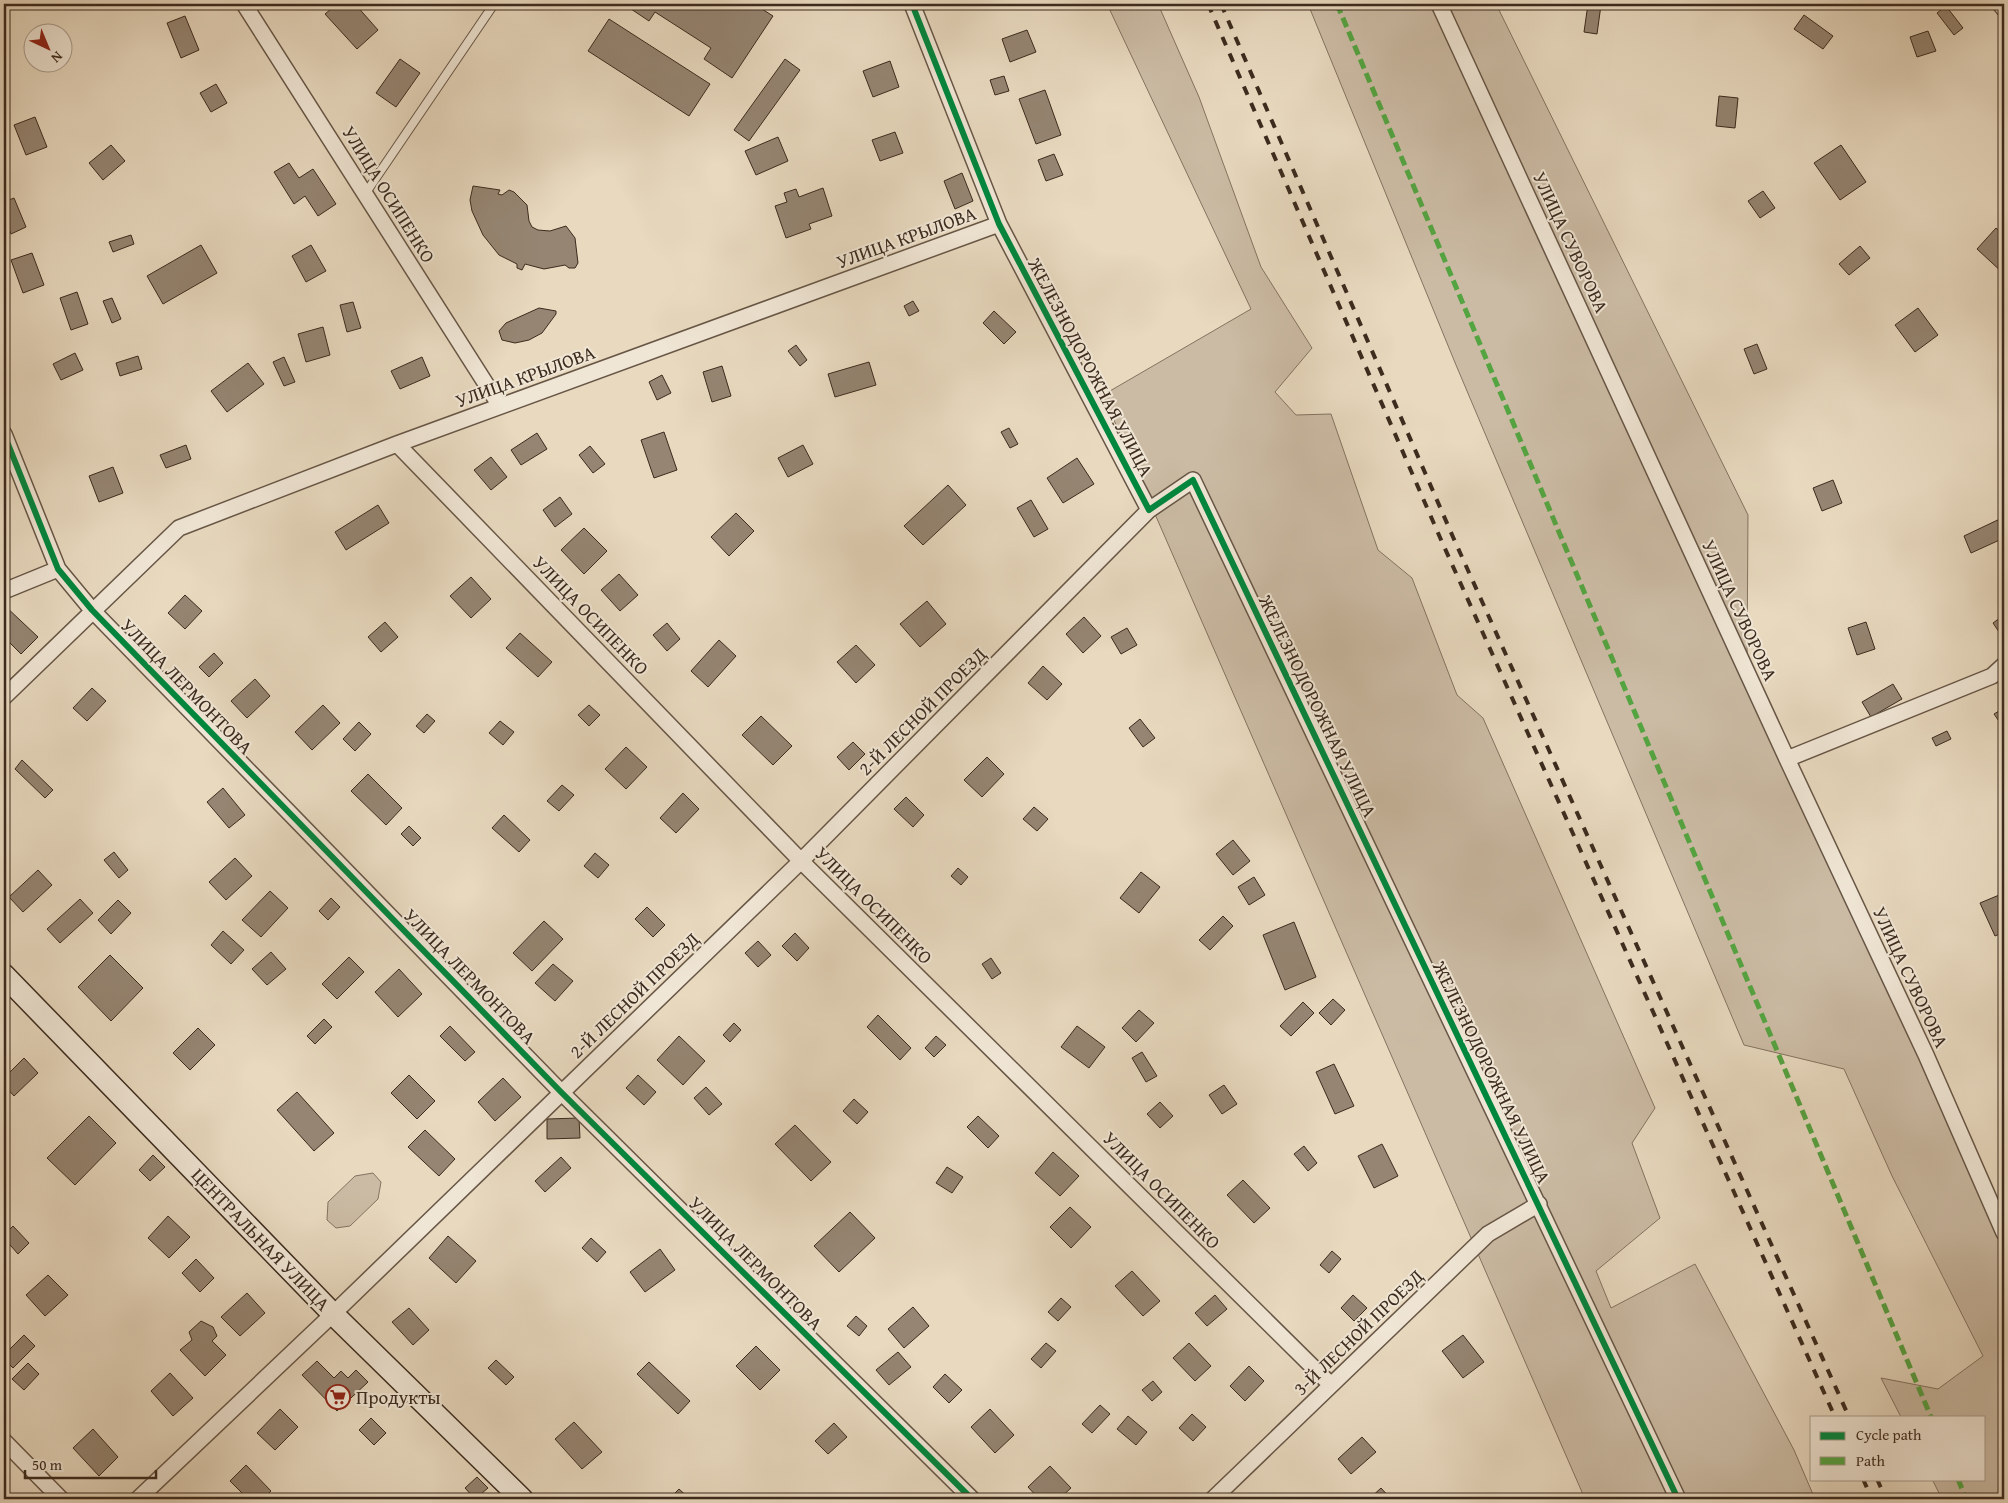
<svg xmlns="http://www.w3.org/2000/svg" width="2008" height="1503" font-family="'Gentium Book Plus',serif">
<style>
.green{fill:#cbbba4;stroke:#847361}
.building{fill:#958572;stroke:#3c2b1e}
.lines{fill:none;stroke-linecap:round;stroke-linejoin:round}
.lane-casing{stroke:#675646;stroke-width:10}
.street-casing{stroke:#675646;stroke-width:18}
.secondary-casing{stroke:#3c2b1e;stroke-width:24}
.lane{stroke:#f0e6d5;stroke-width:8}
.street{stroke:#f0e6d5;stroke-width:15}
.secondary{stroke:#f0e6d5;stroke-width:21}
.rail{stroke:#3c2b1e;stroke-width:4;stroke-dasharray:9 9;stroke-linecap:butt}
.quiet{stroke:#54a441;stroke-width:5;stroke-dasharray:10 5;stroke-linecap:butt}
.cycleway-casing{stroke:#f0e6d5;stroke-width:9}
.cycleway{stroke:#00873e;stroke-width:6}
.labels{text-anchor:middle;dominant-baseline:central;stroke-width:4;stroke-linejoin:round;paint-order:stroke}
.street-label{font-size:19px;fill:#3c2b1e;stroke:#f0e6d5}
.poi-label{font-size:19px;fill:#3c2b1e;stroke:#f0e6d5;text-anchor:start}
</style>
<rect width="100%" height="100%" fill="#e8d9bf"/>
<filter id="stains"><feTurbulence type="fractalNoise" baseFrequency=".004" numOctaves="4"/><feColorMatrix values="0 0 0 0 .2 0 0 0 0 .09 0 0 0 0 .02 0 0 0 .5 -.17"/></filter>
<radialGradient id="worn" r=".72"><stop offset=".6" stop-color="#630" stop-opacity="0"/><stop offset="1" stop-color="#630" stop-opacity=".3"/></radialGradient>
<path class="green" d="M1107 4H1158L1199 97 1261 267 1312 348 1275 392 1296 415 1331 414 1378 550 1412 578 1457 695 1483 718 1655 1108 1632 1143 1660 1218 1596 1271 1611 1308 1695 1264 1794 1450 1815 1499H1585L1103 395 1251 309Z
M1308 4H1496L1748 515 1747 664 2004 1248V1499H1942L1932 1479H1984V1417H1901L1881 1378 1938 1389 1983 1356 1892 1176 1844 1069 1744 1045 1456 365Z
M373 1173 381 1182 378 1199 350 1226 336 1228 327 1220 328 1202 355 1176Z"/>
<path class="building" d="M337 4H355L378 30 357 49 325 14Z
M635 4H736L738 5 740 4H754L773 16 732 78 704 59 711 48 655 12 649 21 631 9Z
M1588 4 1601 5 1597 34 1584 32Z
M1946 6 1963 28 1954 35 1937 13Z
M1804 15 1833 36 1823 49 1794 29Z
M185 16 199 50 181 58 167 23Z
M609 19 710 84 689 116 588 51Z
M1027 30 1036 52 1010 62 1002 39Z
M1928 31 1936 51 1917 57 1910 37Z
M400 59 420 73 396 107 376 93Z
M785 59 800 70 749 141 734 130Z
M890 61 899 87 873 97 863 71Z
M1004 76 1009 91 995 95 990 80Z
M216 84 227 103 211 112 200 93Z
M1045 90 1061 135 1036 144 1019 99Z
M1719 96 1738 98 1735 128 1716 126Z
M35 117 47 147 26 155 14 125Z
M895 132 903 153 880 161 872 140Z
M778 137 788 161 756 175 745 151Z
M111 145 125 161 103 180 89 163Z
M1841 145 1866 182 1840 200 1814 163Z
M1054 154 1063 175 1046 181 1038 160Z
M289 163 299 178 313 169 336 204 318 216 305 196 294 204 274 172Z
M962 173 973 201 955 209 944 181Z
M473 186 500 190 498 194 502 195 509 190 514 192 527 205 529 221 532 227 538 230 550 231 566 226 575 238 578 263 575 268H569L565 265 544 269 525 264 522 270 517 268V264L499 255 483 235 472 211 470 200Z
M823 188 832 216 809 224 811 229 786 238 775 206 787 202 784 193 796 189 799 197Z
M1763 191 1775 208 1760 218 1748 201Z
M14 198 26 227 11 234 4 216V202Z
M1996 228 2004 235V274L1977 249Z
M131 235 134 244 113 252 109 242Z
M201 245 217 273 163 304 147 276Z
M311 245 326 271 306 282 292 256Z
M1860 246 1870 258 1849 275 1839 264Z
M32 253 44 285 23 293 11 260Z
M77 292 88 324 71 330 60 298Z
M112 298 121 319 112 323 103 301Z
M913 301 919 311 909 316 904 306Z
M353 302 361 328 347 332 340 305Z
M539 308 556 311V314L542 333 529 340 515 343 502 340 499 331 506 323Z
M1918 308 1938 335 1915 352 1895 325Z
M994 311 1016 332 1004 344 983 323Z
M323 327 330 355 306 362 298 334Z
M1757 344 1767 369 1754 374 1744 349Z
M796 345 807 360 800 366 788 351Z
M75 353 83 370 61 380 53 364Z
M138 356 142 369 120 376 116 363Z
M284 357 295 382 284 386 273 362Z
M422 357 430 376 400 389 391 371Z
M869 362 876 385 835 397 828 374Z
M248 363 264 384 227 412 211 391Z
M722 366 731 396 712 402 703 372Z
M662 375 671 393 657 400 649 382Z
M1009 428 1018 444 1010 448 1001 432Z
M664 432 677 470 654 478 641 440Z
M537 433 547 449 521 465 511 450Z
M186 445 191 459 166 468 160 455Z
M803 445 813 464 788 477 778 458Z
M590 446 605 464 593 473 579 455Z
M491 457 507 477 491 490 474 470Z
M1077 458 1094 484 1063 503 1047 478Z
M113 467 123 493 99 502 89 476Z
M1833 480 1842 503 1822 511 1813 488Z
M948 485 966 505 923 545 904 526Z
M560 497 572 514 555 527 543 510Z
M1031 500 1048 529 1034 537 1017 508Z
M378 505 389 523 346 550 335 532Z
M736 513 754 531 729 556 711 537Z
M2004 517V538L1971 553 1964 536Z
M584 528 607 551 584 574 561 550Z
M619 574 638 595 620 611 601 590Z
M471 577 491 599 471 618 450 596Z
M185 595 202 611 185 629 168 613Z
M927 601 946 624 920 647 900 624Z
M4 605 38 637 21 654 4 637Z
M2004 615V633L2001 635 1993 623Z
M1084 617 1101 636 1083 653 1066 634Z
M385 622 398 637 381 652 368 637Z
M1866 622 1875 649 1857 655 1848 628Z
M667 623 680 639 667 651 653 635Z
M1127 628 1137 645 1121 654 1111 637Z
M520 633 552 662 538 677 506 648Z
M719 640 736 656 708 687 691 671Z
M856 645 875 665 856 683 837 662Z
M214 653 223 663 209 677 199 667Z
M1043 666 1062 684 1047 700 1028 683Z
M255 679 270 696 247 718 231 701Z
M1893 684 1902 699 1871 717 1862 702Z
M92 688 106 701 87 721 73 708Z
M323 705 340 723 312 750 295 732Z
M589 705 600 715 589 726 578 715Z
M2004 708V726L2003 727 1994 714Z
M427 714 435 721 424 733 416 726Z
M761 716 792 746 773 765 742 735Z
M1140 719 1155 738 1143 747 1129 728Z
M500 721 514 732 503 745 489 733Z
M359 722 371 734 355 751 343 739Z
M1947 731 1951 739 1936 746 1932 738Z
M853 742 865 754 849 770 837 757Z
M626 747 647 767 626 789 605 769Z
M987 757 1004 774 982 797 964 780Z
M22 760 53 790 45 798 15 769Z
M368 774 402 808 386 825 351 791Z
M562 785 574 795 559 811 547 801Z
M223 788 245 815 229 828 207 802Z
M683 793 699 809 676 833 660 818Z
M906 797 924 815 913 827 894 809Z
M1034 807 1048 819 1037 831 1023 819Z
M504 815 530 840 519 852 492 828Z
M409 826 421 838 413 846 401 834Z
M1233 840 1250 861 1233 875 1216 854Z
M114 852 128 870 119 878 104 860Z
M595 853 609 865 598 878 584 866Z
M235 858 252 876 226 900 209 882Z
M958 868 968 877 961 885 951 876Z
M38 870 52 885 23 912 9 897Z
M1141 872 1160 887 1139 913 1120 898Z
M1254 877 1265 895 1249 905 1238 887Z
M270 891 288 908 261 937 242 920Z
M2004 893V932L1995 936 1980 903Z
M331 898 340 907 328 920 319 911Z
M80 899 93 913 60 943 47 929Z
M118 900 131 913 111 934 98 920Z
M647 907 665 925 653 937 635 919Z
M1223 916 1233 926 1210 950 1199 940Z
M544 921 563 939 532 971 513 953Z
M1294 922 1316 977 1285 990 1263 935Z
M223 931 244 950 231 964 211 945Z
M795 933 809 948 797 961 782 946Z
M758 941 771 955 758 967 745 953Z
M271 952 286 969 267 985 252 969Z
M110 955 143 988 111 1021 78 987Z
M349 957 364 972 337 999 322 984Z
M991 958 1001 973 992 979 982 964Z
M553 964 573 981 555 1001 535 983Z
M399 969 422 994 398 1017 375 992Z
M1333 999 1345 1010 1331 1025 1319 1013Z
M1303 1002 1314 1013 1291 1036 1280 1026Z
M1139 1010 1154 1023 1136 1042 1122 1028Z
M878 1015 911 1048 900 1060 867 1027Z
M324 1019 332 1027 315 1044 307 1036Z
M734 1023 741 1030 730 1042 723 1035Z
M450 1026 475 1052 465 1061 440 1036Z
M1077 1026 1105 1047 1089 1068 1061 1047Z
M198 1028 215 1045 190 1070 173 1053Z
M679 1036 705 1061 683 1085 657 1060Z
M936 1036 946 1045 934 1057 925 1048Z
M1142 1052 1157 1076 1146 1082 1132 1058Z
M24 1058 38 1073 14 1096 4 1085V1078Z
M1334 1064 1354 1106 1335 1114 1316 1072Z
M409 1075 435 1101 417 1119 391 1093Z
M638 1075 656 1092 644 1105 626 1088Z
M503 1078 521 1097 495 1121 478 1102Z
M1224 1085 1237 1104 1222 1114 1209 1095Z
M706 1087 722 1104 709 1115 694 1098Z
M297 1092 334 1133 314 1151 277 1110Z
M854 1099 868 1112 857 1124 843 1111Z
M1160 1102 1173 1116 1160 1128 1147 1114Z
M89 1116 116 1143 75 1185 47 1158Z
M978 1116 999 1136 988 1148 967 1127Z
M579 1118 580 1138 547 1139V1119Z
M795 1125 831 1162 811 1181 775 1144Z
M425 1130 455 1159 439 1176 408 1147Z
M1382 1144 1398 1176 1374 1188 1358 1156Z
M1304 1146 1317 1163 1308 1171 1294 1154Z
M1053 1152 1079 1176 1060 1196 1035 1173Z
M153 1155 165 1167 150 1181 139 1170Z
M561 1157 571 1168 545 1192 535 1181Z
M947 1167 963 1177 952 1193 936 1183Z
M1243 1180 1270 1208 1254 1223 1227 1195Z
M1070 1207 1091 1227 1071 1248 1050 1227Z
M850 1212 875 1238 839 1272 814 1246Z
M168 1216 190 1237 169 1258 148 1238Z
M13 1226 29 1243 18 1254 4 1238V1235Z
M448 1236 476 1261 456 1283 429 1258Z
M591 1238 606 1252 597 1262 582 1248Z
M660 1249 675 1270 645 1292 630 1272Z
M1332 1251 1341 1259 1329 1273 1320 1265Z
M196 1259 214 1278 200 1292 182 1273Z
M1132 1271 1160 1301 1143 1316 1115 1286Z
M48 1275 68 1295 45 1316 26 1295Z
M247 1293 265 1313 240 1336 221 1317Z
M1215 1295 1227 1309 1207 1326 1195 1313Z
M1353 1295 1367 1308 1354 1321 1341 1308Z
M1061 1298 1071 1307 1058 1321 1048 1312Z
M913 1307 929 1326 904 1348 888 1329Z
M409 1308 429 1330 413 1345 392 1322Z
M856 1316 867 1326 859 1336 847 1326Z
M201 1321 213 1327 217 1336 212 1341 226 1355 205 1376 180 1350 192 1340 189 1332Z
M24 1335 35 1346 13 1368 4 1359V1355Z
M1463 1335 1484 1362 1463 1378 1442 1351Z
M1046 1343 1056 1351 1041 1368 1031 1359Z
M1189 1343 1211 1366 1195 1381 1173 1358Z
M756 1346 780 1370 760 1390 736 1366Z
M898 1352 911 1367 889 1385 876 1370Z
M496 1360 514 1377 506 1385 488 1368Z
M317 1361 334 1378 341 1371 348 1378 356 1370 368 1382 337 1411 302 1375Z
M649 1362 690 1401 678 1414 637 1374Z
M28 1363 39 1374 24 1390 12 1379Z
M1249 1366 1264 1381 1245 1401 1230 1386Z
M170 1373 193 1398 173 1416 151 1391Z
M945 1374 962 1390 949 1403 933 1387Z
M1153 1381 1162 1392 1152 1401 1142 1390Z
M1100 1405 1110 1414 1092 1433 1082 1424Z
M280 1409 298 1427 275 1450 257 1433Z
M990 1409 1014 1435 995 1453 971 1427Z
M1192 1414 1206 1427 1193 1441 1179 1428Z
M1128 1416 1147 1432 1136 1445 1117 1429Z
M371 1418 386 1433 374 1445 359 1430Z
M574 1422 602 1452 582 1469 555 1439Z
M834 1423 847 1437 828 1454 815 1441Z
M93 1429 118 1457 99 1476 73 1448Z
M1362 1437 1376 1452 1351 1474 1338 1459Z
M246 1465 271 1491 263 1499H248L230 1481Z
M1050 1466 1071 1488 1059 1499H1039L1028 1487Z
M477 1477 488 1488 475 1499 465 1488Z
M1381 1488 1391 1499H1369Z
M679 1489 690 1499H669Z"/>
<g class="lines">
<defs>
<path id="lane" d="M365 194 494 4"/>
<path id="street" d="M244 4 500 406
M912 4 999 224 1149 510 1193 480 1678 1499
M1439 4 1787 759 1926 1055 2004 1233
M2000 4 2004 9
M4 434 58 569 92 610 561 1092 972 1499
M397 444 801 861 1331 1385
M4 591 58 569
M4 697 179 528 397 444 999 224
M1787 759 1992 676 2004 665
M4 1441 61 1499
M138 1499 333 1314 801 861 1149 510
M1213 1499 1488 1234 1539 1204"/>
<path id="secondary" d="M4 975 333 1314 522 1499"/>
</defs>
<use href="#lane" class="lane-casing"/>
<use href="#street" class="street-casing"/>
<use href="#secondary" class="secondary-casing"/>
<use href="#lane" class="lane"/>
<use href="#street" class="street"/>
<use href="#secondary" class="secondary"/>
<path class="rail" d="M1208 4 1442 542 1835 1417
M1221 4 1453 537 1849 1417
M1863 1479 1872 1499
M1877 1479 1886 1499"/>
<path class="quiet" d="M1337 4 1931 1417
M1958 1479 1966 1499"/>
<defs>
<path id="cycleway" d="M912 4 999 224 1149 510 1193 480 1678 1499
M4 434 58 569 92 610 561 1092 972 1499"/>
</defs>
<use href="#cycleway" class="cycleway-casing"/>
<use href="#cycleway" class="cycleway"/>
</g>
<defs>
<symbol id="supermarket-ring" viewBox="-11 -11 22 22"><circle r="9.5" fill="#f0e6d5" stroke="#8f2418" stroke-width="1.5"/><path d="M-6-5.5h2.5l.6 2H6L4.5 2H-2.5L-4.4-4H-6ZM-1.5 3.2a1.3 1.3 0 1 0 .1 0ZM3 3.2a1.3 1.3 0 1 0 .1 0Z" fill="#8f2418"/></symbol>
</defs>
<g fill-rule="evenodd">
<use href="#supermarket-ring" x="324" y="1383" width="28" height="28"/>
</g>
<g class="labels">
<g class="street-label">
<text transform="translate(389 194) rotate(58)">УЛИЦА ОСИПЕНКО</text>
<text transform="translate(906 237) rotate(-20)">УЛИЦА КРЫЛОВА</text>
<text transform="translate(1571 242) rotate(65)">УЛИЦА СУВОРОВА</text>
<text transform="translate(1091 367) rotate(62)">ЖЕЛЕЗНОДОРОЖНАЯ УЛИЦА</text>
<text transform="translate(525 376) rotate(-20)">УЛИЦА КРЫЛОВА</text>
<text transform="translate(1740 610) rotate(65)">УЛИЦА СУВОРОВА</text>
<text transform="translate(591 615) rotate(46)">УЛИЦА ОСИПЕНКО</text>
<text transform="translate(187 686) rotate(46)">УЛИЦА ЛЕРМОНТОВА</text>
<text transform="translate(1318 706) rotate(64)">ЖЕЛЕЗНОДОРОЖНАЯ УЛИЦА</text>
<text transform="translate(922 711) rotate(-45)">2-Й ЛЕСНОЙ ПРОЕЗД</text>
<text transform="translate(874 905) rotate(45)">УЛИЦА ОСИПЕНКО</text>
<text transform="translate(470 976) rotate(46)">УЛИЦА ЛЕРМОНТОВА</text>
<text transform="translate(1911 977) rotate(65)">УЛИЦА СУВОРОВА</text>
<text transform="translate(634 995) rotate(-44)">2-Й ЛЕСНОЙ ПРОЕЗД</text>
<text transform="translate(1492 1072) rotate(64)">ЖЕЛЕЗНОДОРОЖНАЯ УЛИЦА</text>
<text transform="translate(1162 1190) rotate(45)">УЛИЦА ОСИПЕНКО</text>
<text transform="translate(261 1239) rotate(46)">ЦЕНТРАЛЬНАЯ УЛИЦА</text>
<text transform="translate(756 1263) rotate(45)">УЛИЦА ЛЕРМОНТОВА</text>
<text transform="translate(1358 1332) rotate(-44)">3-Й ЛЕСНОЙ ПРОЕЗД</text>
</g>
<g class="poi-label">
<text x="356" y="1397">Продукты</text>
</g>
</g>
<rect width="2008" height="1503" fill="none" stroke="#e8d9bf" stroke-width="20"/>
<rect x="5" y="5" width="1998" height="1493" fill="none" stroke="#3c2b1e" stroke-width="2.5"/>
<rect x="10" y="10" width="1988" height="1483" fill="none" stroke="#3c2b1e"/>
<rect x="1810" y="1416" width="175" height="65" fill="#f0e6d5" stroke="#a89b8c"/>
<rect x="1820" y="1432" width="25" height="8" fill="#00873e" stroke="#a89b8c"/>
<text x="1856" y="1440" font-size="15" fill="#3c2b1e">Cycle path</text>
<rect x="1820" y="1457" width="25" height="8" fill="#54a441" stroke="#a89b8c"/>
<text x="1856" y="1466" font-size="15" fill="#3c2b1e">Path</text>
<g transform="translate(48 48) rotate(136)"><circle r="24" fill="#f0e6d5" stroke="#a89b8c"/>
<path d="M0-4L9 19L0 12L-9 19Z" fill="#8f2418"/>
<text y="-8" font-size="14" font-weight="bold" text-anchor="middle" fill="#3c2b1e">N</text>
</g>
<path d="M25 1470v8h131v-8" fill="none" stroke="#3c2b1e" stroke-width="2.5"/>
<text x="32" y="1470" font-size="15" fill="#3c2b1e" stroke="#f0e6d5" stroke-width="4" paint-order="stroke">50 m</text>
<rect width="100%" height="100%" filter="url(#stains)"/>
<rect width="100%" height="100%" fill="url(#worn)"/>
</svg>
